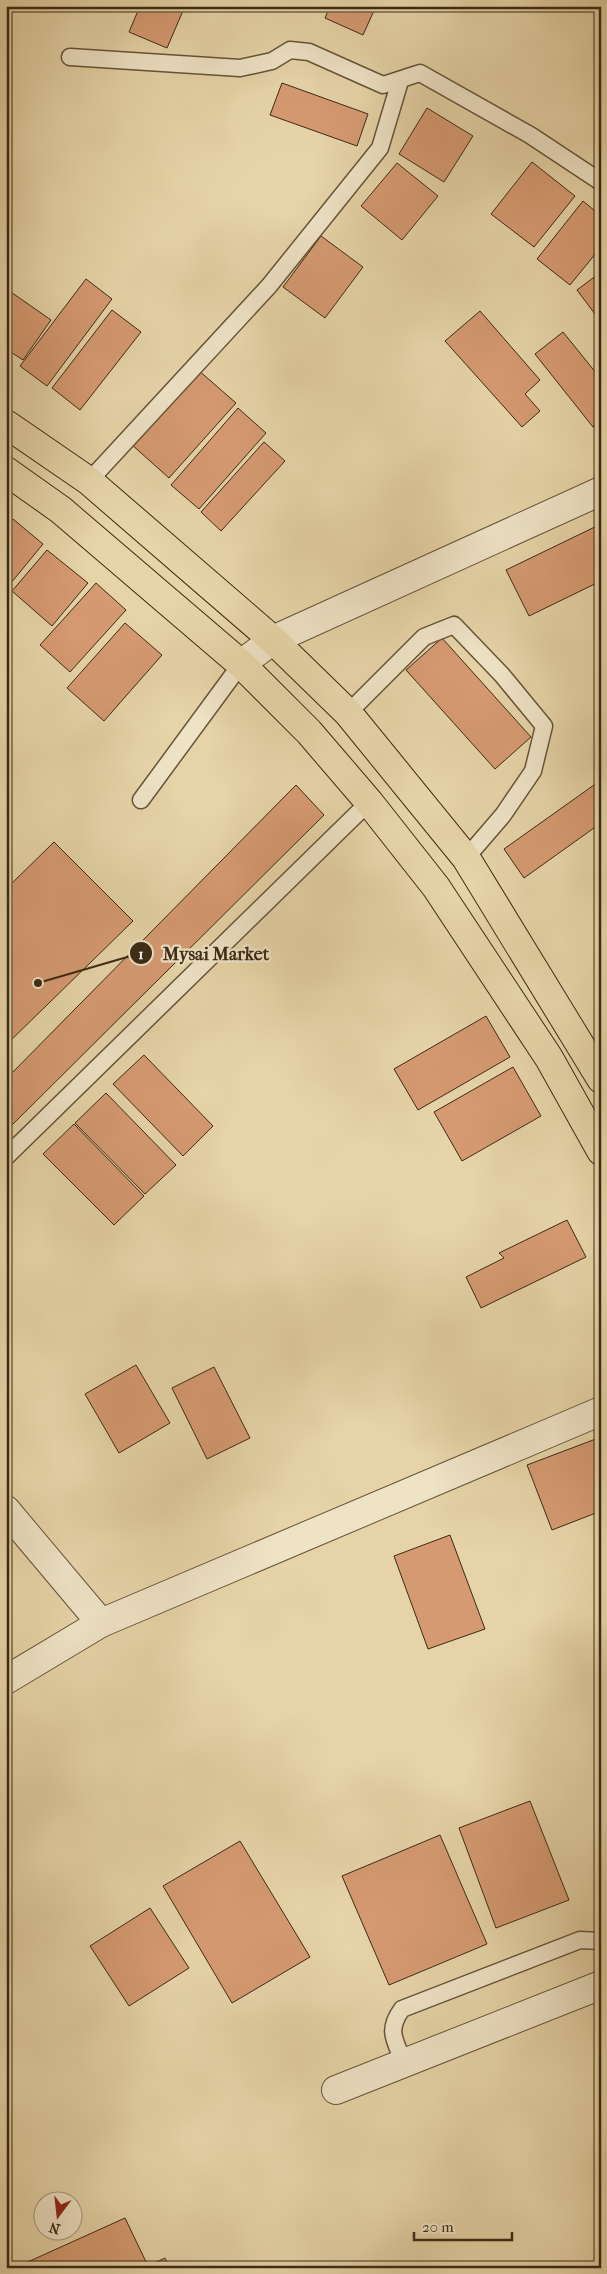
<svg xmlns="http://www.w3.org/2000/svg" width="607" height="2274" font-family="'IM FELL French Canon',serif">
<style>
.building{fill:#d69a72;stroke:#3b2a14}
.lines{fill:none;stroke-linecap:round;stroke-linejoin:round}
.lane-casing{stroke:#665439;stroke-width:19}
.street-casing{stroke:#665439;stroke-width:30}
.highway-casing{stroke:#3b2a14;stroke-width:30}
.lane{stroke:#efe3c6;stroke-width:16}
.street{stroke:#efe3c6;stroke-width:28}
.highway{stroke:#e6d4a8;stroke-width:28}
.leader{fill:none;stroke:#3b2a14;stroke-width:2}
.callout-dot{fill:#3b2a14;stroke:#efe3c6;stroke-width:2}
.mark-label{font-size:15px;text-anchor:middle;font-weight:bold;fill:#fff}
.callout-label{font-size:18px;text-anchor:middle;font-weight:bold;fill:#3b2a14;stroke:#efe3c6;stroke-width:4.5;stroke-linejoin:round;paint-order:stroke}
</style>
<rect width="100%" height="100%" fill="#e6d4a8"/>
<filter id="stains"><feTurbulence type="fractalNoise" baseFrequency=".004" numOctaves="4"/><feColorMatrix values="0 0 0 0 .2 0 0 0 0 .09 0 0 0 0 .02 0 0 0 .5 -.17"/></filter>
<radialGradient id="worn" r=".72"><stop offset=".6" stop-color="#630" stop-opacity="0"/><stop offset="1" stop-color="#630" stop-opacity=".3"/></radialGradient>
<path class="building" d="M140 6H185L167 48 129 32Z
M330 6H376L363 35 325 18Z
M282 83 368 114 357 146 270 115Z
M427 108 473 136 444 182 399 154Z
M532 162 575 196 534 247 491 214Z
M397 163 438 196 402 240 361 206Z
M583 201 601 216V247L570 285 537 259Z
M321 236 363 267 325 318 283 287Z
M601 272V322L577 290Z
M86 279 112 299 47 386 20 366Z
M8 290 51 320 23 360 6 349Z
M112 310 141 332 80 410 52 388Z
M480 311 540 380 525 394 540 411 522 427 445 341Z
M563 332 601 379V421L593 427 535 354Z
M197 369 236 403 169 478 131 444Z
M238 408 266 433 199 509 171 485Z
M264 442 285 461 221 531 201 512Z
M13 519 43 544 6 589V527Z
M601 524V581L529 616 506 570Z
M47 550 88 583 52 626 12 591Z
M96 583 126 610 70 672 40 645Z
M125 623 162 655 104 721 67 688Z
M442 638 531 737 495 769 406 670Z
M601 780V823L524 878 504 849Z
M296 785 324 815 6 1131V1079Z
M54 842 133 921 6 1045V889Z
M486 1016 510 1057 418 1110 394 1069Z
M144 1055 213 1126 183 1156 113 1084Z
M513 1067 541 1116 462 1161 434 1112Z
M106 1093 176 1165 145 1194 75 1123Z
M74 1124 144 1196 114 1225 43 1154Z
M567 1220 586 1257 481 1308 466 1277 504 1258 499 1253Z
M136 1365 170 1423 119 1453 85 1394Z
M214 1367 250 1438 207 1459 172 1388Z
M601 1437V1511L552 1530 527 1465Z
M450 1535 485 1629 428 1649 394 1556Z
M530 1801 569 1900 496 1928 459 1828Z
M440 1835 487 1944 389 1985 342 1876Z
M240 1841 310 1957 232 2003 163 1886Z
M150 1908 189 1968 129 2006 90 1946Z
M125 2218 148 2266 165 2258 170 2268H22L21 2265Z"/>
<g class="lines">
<defs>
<path id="lane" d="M70 57 240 68 272 61 290 50 309 52 383 85 420 73 530 135 601 182
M89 481 269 286 380 148 400 81
M348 713 424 637 454 625 502 675 544 726 533 771 503 815 466 858
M141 800 241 664
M6 1157 369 802
M404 2063C395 2040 386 2031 402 2009L580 1940 601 1941"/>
<path id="street" d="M241 664 273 640 601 491
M6 1510 101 1623
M6 1680 101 1623 601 1411
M336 2090 601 1985"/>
<path id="highway" d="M6 424 89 481 273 640 348 713 466 858 601 1079
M6 471 61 510 241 664 309 732 369 802 436 887 549 1058 601 1151"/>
</defs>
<use href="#lane" class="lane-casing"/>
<use href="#street" class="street-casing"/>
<use href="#highway" class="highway-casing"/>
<use href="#lane" class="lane"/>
<use href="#street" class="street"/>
<use href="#highway" class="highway"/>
</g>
<path class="leader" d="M38 983L141 953"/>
<g class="callout-dot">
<circle cx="38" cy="983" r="5"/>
<circle cx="141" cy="953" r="12"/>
</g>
<g class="mark-label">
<text x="141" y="959">1</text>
</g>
<g class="callout-label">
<text x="216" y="960">Mysai Market</text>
</g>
<rect width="607" height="2274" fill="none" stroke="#e6d4a8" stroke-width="25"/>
<rect x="8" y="8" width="592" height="2259" fill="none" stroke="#3b2a14" stroke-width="2.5"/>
<rect x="12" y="12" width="582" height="2249" fill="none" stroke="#3b2a14"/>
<g transform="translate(58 2216) rotate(195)"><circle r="24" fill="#efe3c6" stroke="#a7997f"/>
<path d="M0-4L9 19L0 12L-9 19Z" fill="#8f2418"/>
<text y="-8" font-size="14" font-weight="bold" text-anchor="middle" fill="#3b2a14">N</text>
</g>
<path d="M414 2232v8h98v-8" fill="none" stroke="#3b2a14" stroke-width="2.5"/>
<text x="422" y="2232" font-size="15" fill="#3b2a14" stroke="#efe3c6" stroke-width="4" paint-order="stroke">20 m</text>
<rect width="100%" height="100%" filter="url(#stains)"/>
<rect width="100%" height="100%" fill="url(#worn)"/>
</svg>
